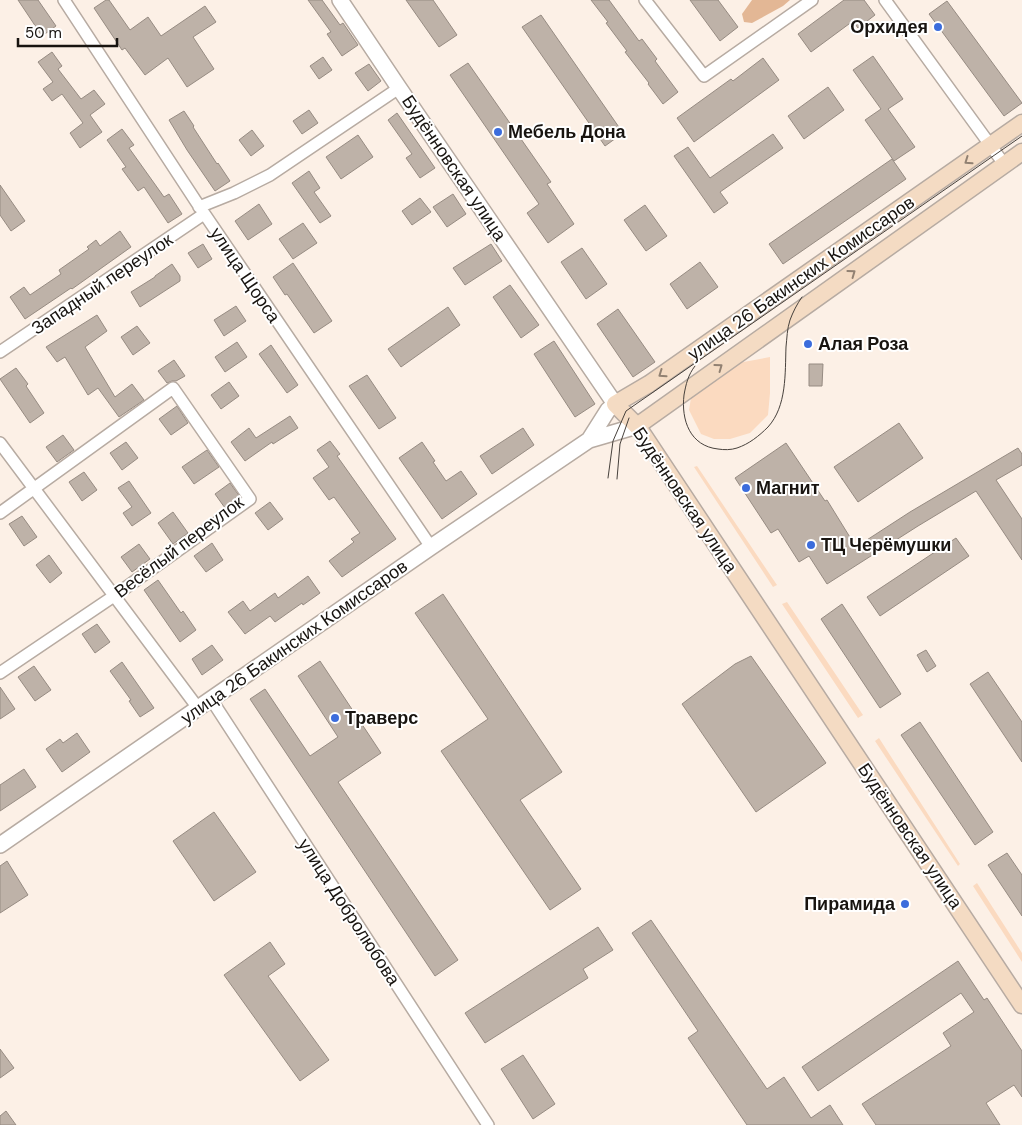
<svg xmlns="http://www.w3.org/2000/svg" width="1022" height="1125" font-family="'DM Sans',sans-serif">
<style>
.green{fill:#fbdac0}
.forest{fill:#e3b795}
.building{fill:#beb2a8;stroke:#968b82}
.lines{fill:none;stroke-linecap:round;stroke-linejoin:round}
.minor-casing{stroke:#b7aba2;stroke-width:14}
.tertiary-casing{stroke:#b7aba2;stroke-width:18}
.secondary-casing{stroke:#b7aba2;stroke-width:19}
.minor{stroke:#fff;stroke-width:11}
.tertiary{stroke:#fff;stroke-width:15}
.secondary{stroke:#f4dbc3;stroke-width:16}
.tram{stroke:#47413c;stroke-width:1}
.oneway{stroke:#918172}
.poi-dot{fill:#3b6cdc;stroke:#fff;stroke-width:2}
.labels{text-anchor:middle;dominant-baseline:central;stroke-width:4;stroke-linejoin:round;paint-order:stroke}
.poi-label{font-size:18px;font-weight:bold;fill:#181410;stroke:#fff;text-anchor:start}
.street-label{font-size:18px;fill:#181410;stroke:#fff}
</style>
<rect width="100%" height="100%" fill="#fcf0e6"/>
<path class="green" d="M770 357V393L768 415 750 433 730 439H714L701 434 689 410 691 398 738 363Z
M697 466 777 585 773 587 694 467Z
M787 602 863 715 858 718 782 604Z
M879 738 960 864 958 866 875 741Z
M977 883 1022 953V962L973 886Z"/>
<path class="forest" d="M752 0H790L783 6 752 23 744 22 742 14Z"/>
<path class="building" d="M18 0H38L56 26 42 36Z
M106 0H109L130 30 148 17 161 36 205 6 216 22 193 37 214 69 187 87 168 58 145 75 125 48 122 50 94 8Z
M308 0H322L340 25 343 23 358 45 342 56 327 34 331 32Z
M406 0H433L457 35 439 47Z
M591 0H609L639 41 642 39 657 59 655 61 678 92 663 104 648 84 649 83 625 52 627 51 606 23 608 22Z
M690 0H718L738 27 720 41Z
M844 0H864L875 15 858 28 853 21 811 52 798 34Z
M947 1 1022 103 1004 116 929 14Z
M541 15 623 133 605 146 522 27Z
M52 52 62 66 58 69 81 99 94 90 105 104 90 115 102 132 80 148 70 133 83 123 62 94 52 101 43 89 53 82 38 62Z
M873 56 903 99 888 109 915 147 894 161 865 120 881 109 853 70Z
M323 57 332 70 319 79 310 66Z
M763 58 779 80 694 142 677 118 731 79 733 81Z
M468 63 551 182 547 184 574 224 548 243 527 213 539 204 450 75Z
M369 64 381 81 368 91 355 73Z
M828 87 844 110 804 139 788 116Z
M309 110 318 123 302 134 293 121Z
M184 111 194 126 193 127 217 164 218 163 230 181 215 191 187 150 169 120Z
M397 113 435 168 420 178 406 158 412 154 388 120Z
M122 129 134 145 129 148 164 197 169 194 182 214 168 223 144 187 138 191 122 169 126 167 107 140Z
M252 130 264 146 251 156 239 140Z
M773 134 783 148 720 192 728 203 714 213 674 156 688 147 710 178Z
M358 135 373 157 341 179 326 157Z
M892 159 906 179 783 264 769 244Z
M309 171 320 188 314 192 331 216 320 223 292 183Z
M0 185 25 221 11 231 0 215Z
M453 194 466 214 447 227 433 207Z
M420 198 431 212 412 225 402 211Z
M259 204 272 224 248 240 235 221Z
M645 205 667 236 646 251 624 220Z
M303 223 317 243 293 259 279 239Z
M120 231 131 247 72 289 71 288 25 319 10 297 24 287 30 295 61 274 59 270 89 249 87 247 96 240 100 246Z
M203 244 212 259 198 268 188 253Z
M491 244 502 261 465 285 453 268Z
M582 248 607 284 586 299 561 262Z
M700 262 718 287 687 309 670 284Z
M293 263 332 321 314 333 287 294 285 295 273 277Z
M172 264 180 276V281L140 307 131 292 155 277V276Z
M510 285 539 325 521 338 493 297Z
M236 306 246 321 224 336 214 320Z
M448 307 460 325 401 367 388 349Z
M618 309 655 362 633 377 597 324Z
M97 315 107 331 85 347 115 397 132 384 144 400 119 417 98 388 88 395 65 357 57 362 46 347Z
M137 326 150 343 133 355 121 337Z
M554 341 595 404 575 417 534 354Z
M237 342 247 357 225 372 215 357Z
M271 345 298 385 287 393 259 354Z
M174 360 185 376 176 381H172L167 383 158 371Z
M809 364H823L822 386H809Z
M16 368 28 384 26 386 44 413 30 423 0 379Z
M367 375 396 418 379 429 349 386Z
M229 382 239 396 221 409 211 395Z
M177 406 188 423 171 435 159 419Z
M290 416 298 428 273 444 272 442 245 461 231 442 249 428 256 438Z
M899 423 923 458 858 502 834 467Z
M523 428 534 445 492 474 480 456Z
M63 435 74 450 57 462 46 447Z
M330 441 340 454 337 456 396 539 342 577 329 561 354 542 351 539 360 533 334 497 329 500 313 478 329 467 317 450Z
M126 442 138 458 122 470 110 453Z
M422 442 435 461 433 462 446 481 461 471 477 494 442 519 399 458Z
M786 443 825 501 827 500 856 547 910 512 1018 448 1022 454V465L996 480 1022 519V560L976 491 918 526 827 584 809 556 799 562 778 529 771 533 735 478Z
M207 450 219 467 194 484 182 467Z
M84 472 97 490 82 501 69 482Z
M129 481 151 513 132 526 123 513 132 507 118 488Z
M230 483 240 497 225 508 215 494Z
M270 502 283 519 268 530 255 513Z
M173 512 188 533 173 544 158 523Z
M22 516 37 537 24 546 9 524Z
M956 538 969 556 880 616 867 597Z
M212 543 223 560 206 572 194 556Z
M139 544 150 559 132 572 121 557Z
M49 555 62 573 50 583 36 565Z
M308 576 320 593 303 605 302 603 275 622 270 616 245 634 228 612 243 601 250 611 275 593 278 598Z
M158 580 181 613 183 611 196 630 180 642 144 590Z
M443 594 562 772 520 800 581 889 550 910 441 751 488 719 415 613Z
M842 604 901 694 880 708 821 619Z
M97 624 110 642 95 653 82 634Z
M212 645 223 660 202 675 192 659Z
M926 650 936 666 927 672 917 655Z
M751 656 826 763 756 812 682 704 735 664Z
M320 661 381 753 338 782 458 960 435 976 250 699 265 689 310 756 338 737 298 676Z
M122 662 154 708 140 717 129 701 131 700 110 671Z
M34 666 51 690 35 701 18 677Z
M988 672 1022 722V762L970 684Z
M0 687 15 709 0 719Z
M920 722 993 832 975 845 901 735Z
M77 733 90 752 62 772 46 749 60 739 63 743Z
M24 769 36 787 0 811V785Z
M214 812 256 872 214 901 173 841Z
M1007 853 1022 875V916L988 865Z
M7 861 28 895 0 913V866Z
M651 920 767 1089 784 1077 811 1118 830 1105 843 1125H747L688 1038 698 1031 632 933Z
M598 927 613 950 583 969 588 978 485 1043 465 1013Z
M270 942 285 964 268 976 329 1060 300 1081 224 975Z
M958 961 984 1000 987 998 1022 1051V1097L1014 1085 986 1103 1000 1125H876L862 1104 951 1046 943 1033 974 1012 961 993 818 1091 802 1067Z
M0 1049 14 1068 0 1078Z
M523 1055 555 1104 533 1119 501 1069Z
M6 1111 16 1125H0V1116Z"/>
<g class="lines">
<defs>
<path id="minor" d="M64 0 197 203 431 547
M645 0 704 76 812 0
M885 0 1004 164
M199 207 234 193 270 175 399 88
M0 352 204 214
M0 443 198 708
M0 513 173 388 250 499 114 596 0 673
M211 699 488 1125"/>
<path id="tertiary" d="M340 0 399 88 615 404 608 410 589 440
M0 845 431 547 589 440 637 426"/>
<path id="secondary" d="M1022 123 649 384 615 404 637 426 642 433 1022 1005
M637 426 1022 152"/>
</defs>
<use href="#minor" class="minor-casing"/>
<use href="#tertiary" class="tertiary-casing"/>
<use href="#secondary" class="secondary-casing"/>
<use href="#minor" class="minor"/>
<use href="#tertiary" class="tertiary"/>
<use href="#secondary" class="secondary"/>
<path class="tram" d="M695 366C688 375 686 384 684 395 681 420 690 446 718 449 724 450 731 450 737 448 749 444 759 436 768 427 787 406 785 373 786 347 787 338 787 329 790 320 793 312 797 304 802 297
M608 478 613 441 626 411 1022 136
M617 479 620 444 629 418"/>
</g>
<defs><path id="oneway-chevron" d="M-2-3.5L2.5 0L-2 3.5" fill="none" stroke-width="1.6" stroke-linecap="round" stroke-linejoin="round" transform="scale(1.25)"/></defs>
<g class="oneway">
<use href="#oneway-chevron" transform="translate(968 161) rotate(145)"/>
<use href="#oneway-chevron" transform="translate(852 273) rotate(-36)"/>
<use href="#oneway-chevron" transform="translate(719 367) rotate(-36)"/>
<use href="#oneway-chevron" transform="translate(662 374) rotate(145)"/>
</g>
<g class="poi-dot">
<circle cx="938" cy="27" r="5"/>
<circle cx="498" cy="132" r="5"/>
<circle cx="808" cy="344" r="5"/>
<circle cx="746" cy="488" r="5"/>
<circle cx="811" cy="545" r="5"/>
<circle cx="335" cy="718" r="5"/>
<circle cx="905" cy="904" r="5"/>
</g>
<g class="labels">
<g class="poi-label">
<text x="928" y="27" text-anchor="end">Орхидея</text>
<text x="508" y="132">Мебель Дона</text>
<text x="818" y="344">Алая Роза</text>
<text x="756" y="488">Магнит</text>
<text x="821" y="545">ТЦ Черёмушки</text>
<text x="345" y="718">Траверс</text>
<text x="895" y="904" text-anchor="end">Пирамида</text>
</g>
<g class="street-label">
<text transform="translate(454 168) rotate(56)">Будённовская улица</text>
<text transform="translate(245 275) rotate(56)">улица Щорса</text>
<text transform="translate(801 278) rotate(-35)">улица 26 Бакинских Комиссаров</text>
<text transform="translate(102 284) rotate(-34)">Западный переулок</text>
<text transform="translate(685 500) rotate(56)">Будённовская улица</text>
<text transform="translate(179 547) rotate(-37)">Весёлый переулок</text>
<text transform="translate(294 642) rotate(-35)">улица 26 Бакинских Комиссаров</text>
<text transform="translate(910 836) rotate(56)">Будённовская улица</text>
<text transform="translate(349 912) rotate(57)">улица Добролюбова</text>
</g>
</g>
<path d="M18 38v8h99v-8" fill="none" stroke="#181410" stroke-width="2.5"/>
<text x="25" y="38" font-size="15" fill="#181410" stroke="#ffffff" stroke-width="4" paint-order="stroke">50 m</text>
</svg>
